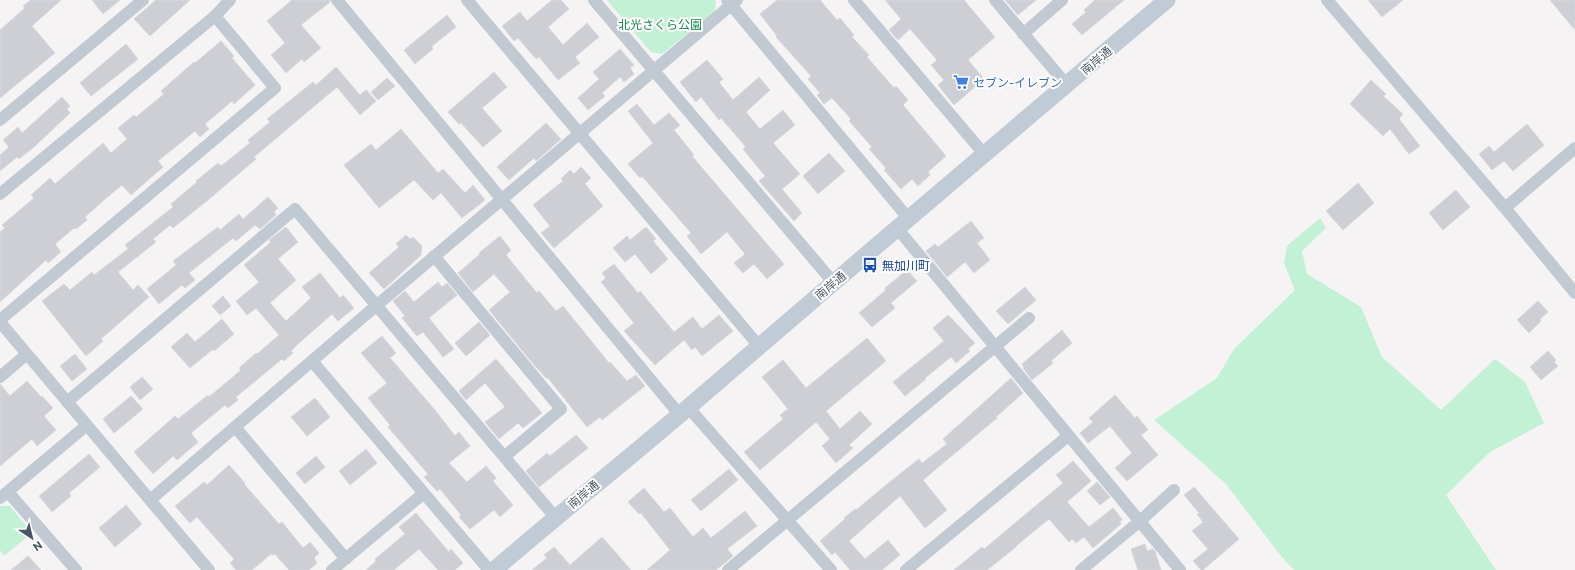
<svg xmlns="http://www.w3.org/2000/svg" width="1575" height="570" font-family="Commissioner,'Noto Sans JP',sans-serif">
<style>
.green{fill:#c3f1d5}
.building{fill:#cdcfd5;stroke:#d7d9de}
.lines{fill:none;stroke-linecap:round;stroke-linejoin:round}
.minor{stroke:#c1cad2;stroke-width:12}
.secondary{stroke:#c1cbd6;stroke-width:17}
.labels{text-anchor:middle;dominant-baseline:central;stroke-width:4;stroke-linejoin:round;paint-order:stroke}
.park-label{font-size:12px;fill:#17864f;stroke:#fff}
.street-label{font-size:12px;fill:#4a5661;stroke:#fff}
.shop-label{font-size:12px;fill:#366cbe;stroke:#fff;text-anchor:start}
.transit-label{font-size:12px;fill:#164399;stroke:#fff;text-anchor:start}
</style>
<rect width="100%" height="100%" fill="#f5f3f3"/>
<path class="green" d="M607 0H716L715 11 662 54 651 52Z
M1320 218 1326 228 1302 251 1307 274 1361 307 1382 357 1441 410 1495 359 1525 382 1544 423 1490 452 1446 495 1496 570H1294L1281 556 1226 484 1154 420 1217 378 1234 349 1295 290 1284 263 1287 246Z
M0 506H10L32 533 4 556 0 550Z"/>
<path class="building" d="M31 0H61L32 26 55 53 0 98V30L25 8 23 6Z
M92 0H120L103 14Z
M156 0H190L150 36 134 19Z
M292 0H330V2L301 25 321 48 304 62 302 59 286 73 271 55 285 43 267 21Z
M552 0H561L569 9 548 27 563 45 587 23 599 37 575 57 580 63 558 80 539 57 536 59 518 38 514 41 502 26 520 12 527 21Z
M777 0H820L837 20 840 18 854 35 852 37 869 55 867 57 894 88 896 86 908 100 903 105 946 156 928 172 930 175 918 186 912 179 901 189 884 170 886 168 869 149 872 147 849 121 851 119 832 98 824 104 817 95 820 93 808 79 811 76 776 37 777 36 760 14Z
M885 0H964L995 37 968 60 984 79 954 105 938 85 944 80 931 65 937 60 910 29 898 40 889 30 901 19Z
M1005 0H1036L1018 15Z
M1095 0H1124L1082 35 1072 24 1086 12 1084 10Z
M1368 0H1403L1382 17Z
M1550 0H1575V30Z
M447 15 456 27 432 46 433 49 415 64 404 50Z
M221 41 234 56 232 58 255 85 234 104 232 101 205 124 209 129 200 137 195 131 158 161 163 167 131 195 122 185 105 199 85 217 87 220 76 229 74 228 55 244 61 252 48 263 46 260 0 302V232L5 228 2 225 34 198 31 195 50 178 55 184 103 143 111 153 127 139 118 128 134 115 136 117 164 94 161 91 194 62 195 63Z
M126 44 138 59 91 96 80 83Z
M620 49 634 65 630 68 634 74 624 82 620 77 602 93 605 96 588 110 578 98 599 79 593 72Z
M707 60 723 79 719 82 733 100 759 77 770 90 746 112 760 129 783 110 795 125 773 143 800 174 782 189 802 213 794 221 759 181 765 176 743 149 746 147 721 118 719 120 701 97 696 102 680 82Z
M336 67 360 95 366 90 376 101 360 115 337 87 254 157 256 159 208 200 173 228 170 225 153 239 156 242 118 272 133 290 138 285 149 297 101 339 103 341 86 356 42 301 64 284 70 290 92 272 94 275 128 249 125 245 173 207 171 204 197 182 196 181 218 163 221 166 250 143 248 140 270 122 267 119 313 82 316 85Z
M494 72 507 87 482 108 502 131 483 147 461 123 459 124 448 112Z
M387 78 395 86 378 100 371 92Z
M1371 80 1386 94 1383 96 1403 114 1399 119 1420 146 1409 154 1390 129 1383 136 1350 104Z
M62 97 70 106 67 109 70 113 34 147 19 159 17 157 0 171V155L9 147 3 140 18 127 22 133Z
M637 104 654 125 669 113 680 125 674 130 694 155 692 156 784 264 767 279 754 264 743 273 734 263 745 254 727 232 701 254 687 236 691 233 642 176 640 178 628 164 653 143 628 111Z
M546 123 561 139 536 161 534 158 509 180 497 167Z
M1527 124 1544 145 1513 171 1504 161 1492 170 1479 154 1489 146 1494 152Z
M401 129 438 173 443 169 465 193 473 185 485 200 462 218 441 193 433 200 414 180 379 208 344 165 371 144 376 150Z
M829 153 845 171 818 194 803 176Z
M581 167 591 178 585 184 603 206 554 248 541 233 550 226 533 205 563 181 561 179 570 170 574 174Z
M1358 183 1374 203 1343 230 1326 211Z
M1456 190 1470 207 1443 230 1429 213Z
M268 197 278 208 274 212 276 215 260 229 255 225 236 241 233 238 189 273 195 280 185 288 182 285 159 304 147 289 176 265 173 261 218 227 220 230 239 214 243 219Z
M971 221 984 238 977 243 990 260 974 273 965 262 947 277 926 251 935 244 938 247Z
M286 227 298 242 278 259 296 280 270 303 286 321 311 298 302 287 320 273 340 298 343 295 354 308 338 321 332 314 298 344 291 351 293 353 284 361 282 359 236 397 238 400 228 408 225 405 191 433 198 442 177 460 173 456 153 474 134 452 175 416 178 419 208 395 209 397 241 370 239 368 256 353 257 354 279 335 256 308 247 315 236 301 259 282 244 265 271 242 269 240Z
M646 227 656 239 653 241 668 259 651 274 635 254 625 262 613 248 627 236 630 240Z
M406 235 410 239 413 237 422 246 421 255 384 289 369 273 399 247 396 244Z
M500 236 511 250 506 255 537 293 539 291 556 311 563 306 609 363 610 362 627 381 636 375 645 386 602 420 600 417 587 427 548 378 547 379 534 365 489 310 510 292 494 274 473 292 458 273 480 254 479 253Z
M614 264 638 293 640 291 674 332 693 317 702 329 719 315 733 331 702 356 695 347 692 350 684 340 655 365 624 331 634 323 601 282 606 278 602 273Z
M907 270 917 281 891 303 895 308 872 327 859 313 886 290 885 288Z
M438 282 442 287 447 283 457 295 429 318 454 349 443 357 423 332 417 336 402 318 405 316 393 301 405 291 414 302Z
M1025 287 1036 300 1008 324 996 311Z
M223 296 231 306 220 315 212 306Z
M1538 301 1548 312 1540 319 1541 321 1529 333 1517 320Z
M948 315 975 343 968 349 970 351 956 363 951 357 925 378 926 379 905 396 893 382 944 341 933 328Z
M222 319 234 334 214 351 213 349 190 368 171 347 187 333 195 342Z
M479 322 490 335 466 356 455 343Z
M1062 330 1072 343 1051 361 1053 363 1032 380 1023 368 1024 367 1022 364Z
M382 336 396 353 390 358 435 410 455 436 459 432 470 446 449 463 467 482 486 466 496 478 493 481 513 505 500 517 494 510 470 529 459 517 461 515 440 489 437 491 424 477 428 474 388 427 390 425 368 398 387 383 361 353Z
M867 338 886 361 826 411 840 429 860 411 872 424 849 445 853 448 836 463 822 446 830 439 816 422 760 470 744 452 783 419 780 415 788 409 762 377 783 360 806 388Z
M1548 351 1556 360 1554 362 1558 366 1541 380 1530 367Z
M75 354 87 369 72 381 60 366Z
M496 359 542 413 523 428 518 423 499 439 485 422 505 407 485 383 466 400 459 391Z
M142 377 153 389 140 400 130 387Z
M1011 378 1023 393 996 417 997 418 923 480 947 510 925 528 900 496 849 541 865 559 888 540 900 555 882 570H850L835 552 832 555 820 541 845 519 844 518 855 509 856 510 886 485 919 459 922 463 947 444 943 439Z
M27 381 41 397 42 396 53 408 44 416 56 430 37 446 32 439 0 466V384L10 396Z
M1115 395 1135 418 1137 416 1148 430 1141 435 1158 455 1127 481 1115 468 1132 453 1110 426 1088 443 1080 433 1093 422 1089 418Z
M131 396 143 409 114 433 103 419Z
M315 398 330 417 307 436 291 417Z
M576 435 588 448 539 487 526 471 547 453 550 456Z
M366 449 377 463 350 485 339 471Z
M89 454 100 467 69 493 71 496 52 512 39 496Z
M316 456 325 467 305 484 296 473Z
M1073 461 1091 481 1067 502 1089 527 1113 508 1122 519 1120 522 1121 524 1093 548 1084 537 1076 543 1072 539 1069 542 1049 519 1016 546V547L987 570H954L982 547 984 549 1063 483 1056 475Z
M229 465 245 483 244 484 279 524 282 522 303 548 310 542 319 553 314 558 317 563 309 570H289L275 554 273 555 271 554 252 570H236L230 563 234 559 197 517 190 523 175 506 204 482 207 485Z
M729 469 738 480 701 511 691 500Z
M1097 482 1110 497 1100 505 1087 491Z
M1194 487 1239 539 1203 570H1201L1193 561 1208 549 1192 531 1203 522 1197 514 1199 513 1184 495Z
M644 488 664 512 670 508 693 537 703 528 711 538 745 511 757 526 727 549 733 556 716 570H647L670 550 641 513 639 514 628 502Z
M126 505 142 524 115 547 99 528Z
M416 513 449 552 451 549 463 563 455 570H438L419 549 394 570H366L376 561 375 559 405 534 399 527Z
M602 537 631 570H532L547 558 544 555 554 547 570 565Z
M1145 544 1147 551 1153 549 1155 551 1161 570H1138L1131 549Z
M28 556 41 570H11Z"/>
<g class="lines">
<path class="minor" d="M337 0 679 414
M467 0 759 346
M594 0 833 282
M727 0 908 218
M854 0 984 154
M995 0 1066 84
M1327 0 1505 208 1575 293
M1023 34 1062 0
M0 120 143 0
M0 194 215 16 230 0
M1505 208 1575 148
M897 228 1180 570
M434 256 561 409 504 457
M0 320 275 88 215 16
M0 322 209 570
M312 361 489 570
M0 377 27 354
M67 402 295 209 555 517
M688 407 831 570
M235 427 346 559
M8 492 76 570
M0 498 87 425
M150 500 377 305 737 0
M332 570 424 493
M728 570 1029 318
M906 570 1068 436
M1081 570 1140 521 1174 490"/>
<path class="secondary" d="M494 570C559 514 626 461 691 405 849 269 1007 134 1167 0"/>
</g>
<defs>
<symbol id="supermarket-bare" viewBox="-9 -9 18 18"><path d="M-6-5.5h2.5l.6 2H6L4.5 2H-2.5L-4.4-4H-6ZM-1.5 3.2a1.3 1.3 0 1 0 .1 0ZM3 3.2a1.3 1.3 0 1 0 .1 0Z" fill="#3f7fe0" stroke="#fff" stroke-width="2.5" paint-order="stroke"/></symbol>
<symbol id="bus-bare" viewBox="-9 -9 18 18"><path d="M-5-6H5V4H4V6H2V4H-2V6H-4V4H-5ZM-3.5-4V0h7V-4ZM-3.5 1.2v1.5H-2V1.2ZM2 1.2v1.5H3.5V1.2Z" fill="#1a4fb4" stroke="#fff" stroke-width="2.5" paint-order="stroke"/></symbol>
</defs>
<g fill-rule="evenodd">
<use href="#supermarket-bare" x="950" y="71" width="22" height="22"/>
<use href="#bus-bare" x="859" y="254" width="22" height="22"/>
</g>
<g class="labels">
<g class="park-label">
<text x="660" y="24">北光さくら公園</text>
</g>
<g class="street-label">
<text transform="translate(1096 60) rotate(-40)">南岸通</text>
<text transform="translate(830 285) rotate(-40)">南岸通</text>
<text transform="translate(583 494) rotate(-40)">南岸通</text>
</g>
<g class="shop-label">
<text x="973" y="82">セブン-イレブン</text>
</g>
<g class="transit-label">
<text x="882" y="265">無加川町</text>
</g>
</g>
<g transform="translate(32 538) rotate(145)" stroke="#ffffff" stroke-width="3" paint-order="stroke">
<path d="M0-3L7 15L0 10L-7 15Z" fill="#4a5661"/>
<text y="-6" font-size="11" font-weight="bold" text-anchor="middle" fill="#4a5661">N</text>
</g>
</svg>
